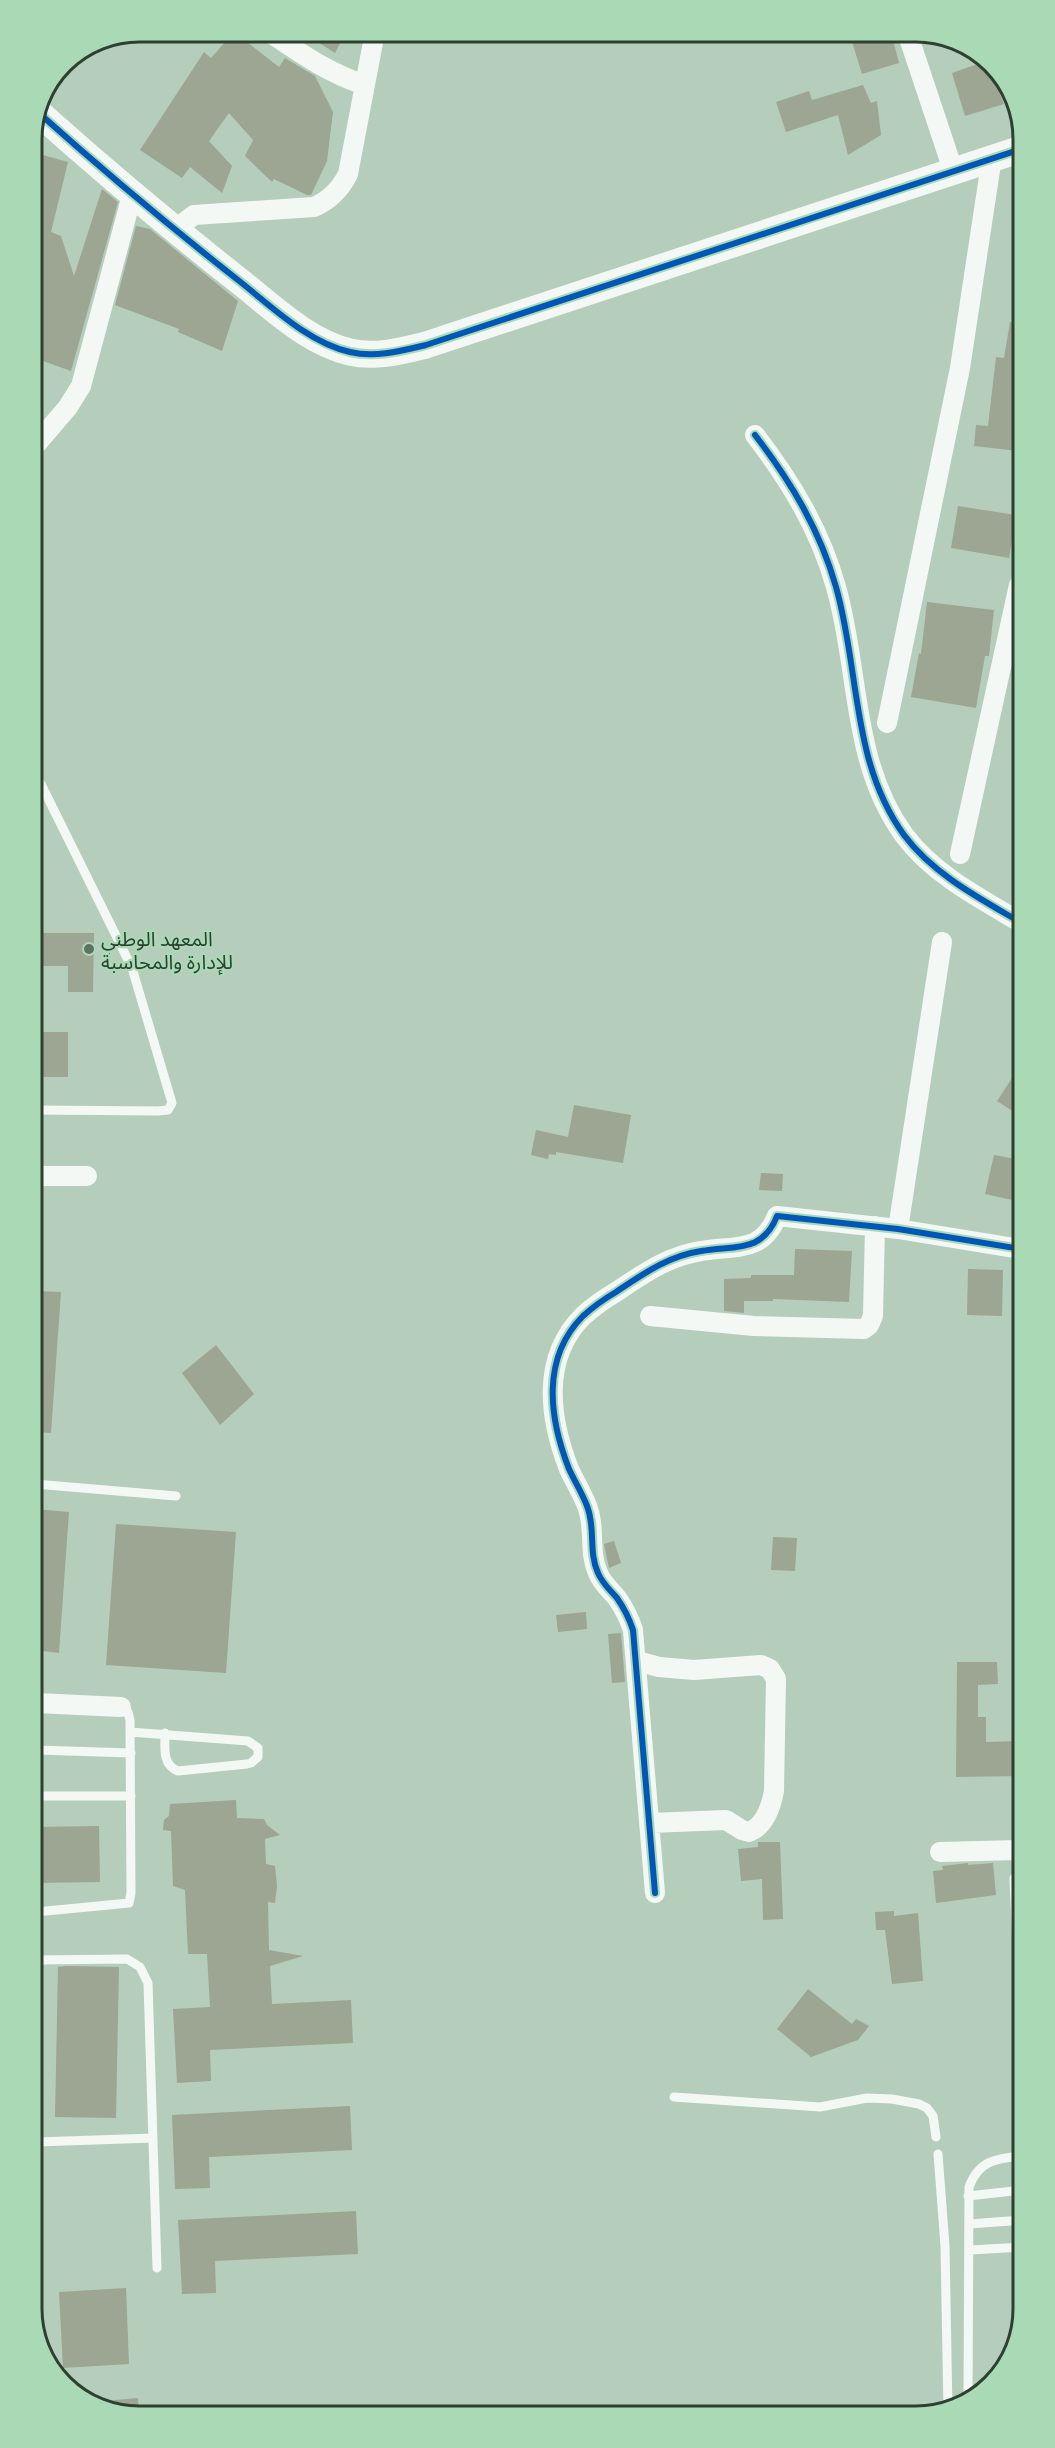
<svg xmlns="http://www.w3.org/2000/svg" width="1055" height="2448" font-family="'Exo 2','Noto Sans Arabic',sans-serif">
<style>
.building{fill:#9da593}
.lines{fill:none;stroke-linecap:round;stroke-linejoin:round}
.lane{stroke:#f4f8f5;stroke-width:9}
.street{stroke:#f4f8f5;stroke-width:20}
.secondary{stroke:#f4f8f5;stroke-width:27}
.cycleway-casing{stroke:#a9d9b5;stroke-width:10}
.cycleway{stroke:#0057b8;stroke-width:6}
.poi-dot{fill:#5c7262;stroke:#a9d9b5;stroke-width:2}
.labels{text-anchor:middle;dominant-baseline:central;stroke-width:4.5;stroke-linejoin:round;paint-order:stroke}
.poi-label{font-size:20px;fill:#2d4032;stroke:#a9d9b5;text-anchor:start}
.rim{fill:none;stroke:#2d4032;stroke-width:3}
</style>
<rect width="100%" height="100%" fill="#b4cebb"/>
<path class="building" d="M234 32 279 67 285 58 315 76 333 112 327 161 311 195H307L274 179 272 182 245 156 253 140 229 113 209 141 232 166 222 193 190 167 182 178 140 150 204 52 211 58Z
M302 32H346L335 53Z
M849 32H891L899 63 862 74Z
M986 61 1004 104 965 116 952 73Z
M863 85 871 103 877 101 881 135 848 155 838 115 786 132 776 102 809 91 812 100Z
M32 152 68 162 51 232 61 236 74 276 102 189 118 202 71 371 32 357Z
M136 226 150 229 238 301 222 351 178 332 179 329 115 305Z
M1010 322 1018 323 1019 451 974 446 976 425 988 426 996 357 1004 358Z
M958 506 1016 515 1009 558 951 548Z
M927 602 994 610 989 656H985L976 708 911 697 919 653 921 654Z
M34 933H94L93 992H68V966H34Z
M34 1032H68V1077H34Z
M1020 1066V1116L997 1101Z
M574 1105 631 1115 623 1163 556 1152V1155L549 1154 548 1159 531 1155 536 1130 568 1137Z
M994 1155 1020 1160 1021 1202 985 1194Z
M761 1173 783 1174 782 1191 759 1190Z
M795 1249 852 1251 849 1302 773 1299V1301H744V1313L724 1311V1279L751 1278V1275H794Z
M968 1269 1003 1270 1002 1316 967 1315Z
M35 1291 61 1292 51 1433 35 1432Z
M216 1345 254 1394 220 1425 182 1373Z
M35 1509 69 1512 59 1653 36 1650Z
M116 1524 236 1532 226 1673 106 1665Z
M773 1537 797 1538 795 1571 771 1570Z
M614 1541 621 1563 609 1568 604 1544Z
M586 1612 587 1629 558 1632 556 1615Z
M621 1633 625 1682 612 1683 608 1634Z
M957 1662H997L998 1684 978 1685V1717H986V1742L1022 1741V1776L956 1777Z
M236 1800 237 1818 264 1819 267 1825 280 1835 265 1839 266 1864 275 1866 277 1886 275 1903 268 1902 269 1950 303 1956 270 1966 272 2004 351 2000 353 2043 210 2050 211 2081 177 2083 173 2009 210 2007 207 1954H188L185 1890 173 1886 171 1831 163 1830 164 1820 169 1816 170 1804Z
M99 1826 100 1882 36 1883V1827Z
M758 1842H780L783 1919 763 1920 762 1879 741 1881 738 1849 758 1847Z
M968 1863V1865L993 1863 996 1895 936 1903 933 1871 943 1870 942 1866Z
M894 1911V1916L918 1913 923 1981 892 1984 885 1930H876L875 1912Z
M66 1966 119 1967 116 2118 55 2117 58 1967Z
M808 1989 852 2024 856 2019 869 2026 858 2040 811 2057 777 2029Z
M350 2106 352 2150 209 2157 210 2188 175 2189 172 2115Z
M356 2211 358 2254 215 2261 216 2293 182 2294 178 2220Z
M126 2288 129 2364 63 2368 59 2292Z
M138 2398 139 2416H132L93 2402Z"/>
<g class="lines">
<path class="lane" d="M33 774 41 784 132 968 172 1103 168 1110 158 1111 34 1110
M35 1484 176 1496
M130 1732 248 1741 258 1748V1757L251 1763 247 1764 178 1771C162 1765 165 1748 165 1733
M36 1750 131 1753
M36 1796H131
M1014 1878 1020 2021 1023 2030
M36 1912 129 1903 131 1893 130 1720 128 1712 121 1707
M36 1960 127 1959 140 1967 148 1983 157 2268
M674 2097 820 2107 867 2098 892 2099 919 2104 927 2108 933 2116 936 2137
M37 2142 153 2138
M938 2154 945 2246 948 2411
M968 2196 1023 2190
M969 2224 1023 2220
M970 2250 1023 2247
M968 2398 969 2187C979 2160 997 2158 1023 2156"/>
<path class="street" d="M269 32C300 53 328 73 365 85
M907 32 953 170
M179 233 185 222 194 215 314 207C330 200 340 190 348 174L375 32
M755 435C791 482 820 530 836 587 860 671 851 762 904 835 933 874 979 898 1020 922
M33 448 68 407 81 386 132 195
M887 723 960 368 992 157
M960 854 1019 585
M34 1176H87
M898 1229 942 942
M650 1316 754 1326 864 1329 869 1325 873 1316 875 1226
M637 1661 659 1667 694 1670 761 1665 770 1669 776 1679 774 1791C771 1807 765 1826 749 1832L742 1830 726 1820 650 1823
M36 1703 121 1707
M940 1852 1022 1850
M655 1893 633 1630C629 1618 624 1608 617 1598 610 1590 602 1583 598 1573 588 1551 596 1528 587 1506 582 1493 575 1482 569 1469 549 1418 541 1358 583 1316 593 1307 604 1299 616 1292 643 1274 668 1256 701 1251 734 1245 762 1254 777 1216L898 1229 1021 1249"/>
<path class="secondary" d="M40 114C106 173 173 229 243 284 274 309 310 343 350 352 375 358 401 351 426 345L1018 150"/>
<defs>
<path id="cycleway" d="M40 114C106 173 173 229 243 284 274 309 310 343 350 352 375 358 401 351 426 345L1018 150
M755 435C791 482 820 530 836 587 860 671 851 762 904 835 933 874 979 898 1020 922
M655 1893 633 1630C629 1618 624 1608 617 1598 610 1590 602 1583 598 1573 588 1551 596 1528 587 1506 582 1493 575 1482 569 1469 549 1418 541 1358 583 1316 593 1307 604 1299 616 1292 643 1274 668 1256 701 1251 734 1245 762 1254 777 1216L898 1229 1021 1249"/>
</defs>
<use href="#cycleway" class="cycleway-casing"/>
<use href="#cycleway" class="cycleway"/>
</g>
<circle class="poi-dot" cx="89" cy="949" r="6"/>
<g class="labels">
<g class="poi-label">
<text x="101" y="938">المعهد الوطني<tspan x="101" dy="23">للإدارة والمحاسبة</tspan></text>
</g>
</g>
<path d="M0 0H1055V2448H0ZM139 42H916A97 97 0 0 1 1013 139V2309A97 97 0 0 1 916 2406H139A97 97 0 0 1 42 2309V139A97 97 0 0 1 139 42Z" fill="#a9d9b5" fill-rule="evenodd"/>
<path class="rim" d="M139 42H916A97 97 0 0 1 1013 139V2309A97 97 0 0 1 916 2406H139A97 97 0 0 1 42 2309V139A97 97 0 0 1 139 42Z"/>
</svg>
